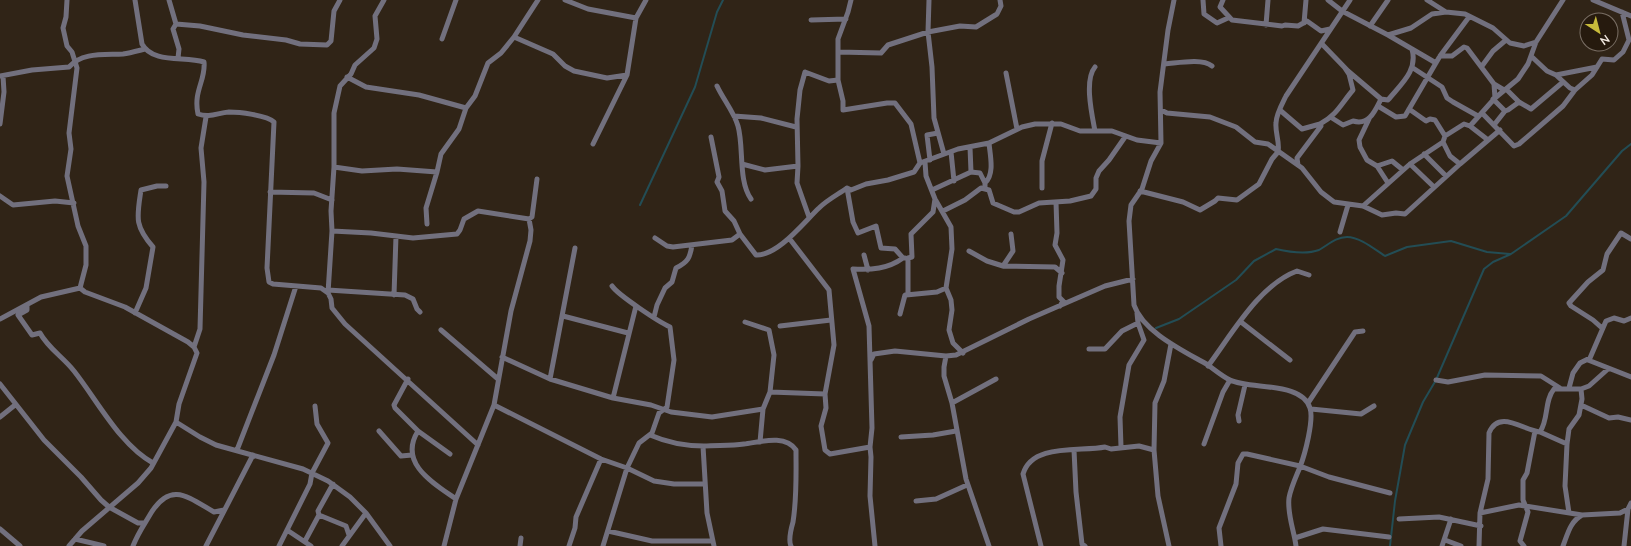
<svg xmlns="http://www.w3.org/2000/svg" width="1631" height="546" font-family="Lato,sans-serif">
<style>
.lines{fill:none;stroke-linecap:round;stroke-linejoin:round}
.stream{stroke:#234d55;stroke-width:2}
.minor{stroke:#72707e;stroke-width:5}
</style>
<rect width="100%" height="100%" fill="#302417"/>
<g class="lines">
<path class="stream" d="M640 205 695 87 717 12 723 0
M1156 328 1179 319 1236 280 1254 261 1276 249C1289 252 1305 255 1319 250 1328 245 1336 237 1347 237 1360 237 1374 249 1385 256L1407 247 1451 241 1487 252 1510 254
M1390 546 1395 501 1405 445 1423 402 1436 380 1484 269 1493 262 1511 254 1566 216 1622 151 1631 144"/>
<path class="minor" d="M67 0 66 17 63 28 67 46 72 52 77 68 69 133 71 149 67 176 78 226 86 246V265L80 288
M135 0 142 44C153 64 184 56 204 62 206 80 193 91 198 114 210 118 217 113 229 112 238 112 267 115 274 122L267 268 269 282 273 284 321 288 328 293 331 299 332 308 345 324 478 445
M169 0 176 24 173 29 179 49 178 58
M565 0 588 9 636 18
M851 0 848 12 838 39V80L843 101V110L887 103H895L911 124 920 163
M929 0 928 32 932 67 934 118 944 154
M1174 0 1168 30 1160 92 1161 143 1151 161 1142 189 1131 205 1129 221 1134 305C1143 332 1184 351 1208 365 1215 370 1222 376 1230 380 1250 390 1302 381 1310 408 1314 420 1305 454 1300 467 1296 477 1291 487 1289 498 1287 514 1294 530 1296 546
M1203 0 1204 14 1217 23 1228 18
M1223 0 1220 7 1232 20 1282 26 1285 25 1298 26 1307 21 1321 31 1330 29
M1328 0 1342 11 1388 35 1436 63
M1427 0 1446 12
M1593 0 1631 16
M811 20 846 19
M1304 23 1306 0
M176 24 200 26 243 35 286 40 300 44 327 45 331 41 334 11 340 0
M1266 25 1268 0
M1370 26 1388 0
M1388 35 1411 28 1432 14 1446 12 1465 14 1493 28 1510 43 1524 46 1536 42
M514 37 553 54 565 66 574 71 607 78 627 75
M442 39 456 0
M1322 44 1348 71 1381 99
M839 52 881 53 888 45 928 32 960 26 976 27 997 14 1001 6 1000 0
M1440 56H1452L1464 47 1467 48 1494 84 1504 90
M1531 56 1547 71 1556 75 1570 88 1575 90
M1165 64C1178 63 1202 58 1212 66
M1482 66 1493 51 1506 40
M1413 68 1442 87 1447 98 1453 102 1478 116
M1006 73 1017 129
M1556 75 1597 67
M0 76 32 70 69 67C82 52 104 55 123 54 130 53 137 51 145 49
M347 77 366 87 419 95 466 108
M1494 84 1495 98
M717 86C723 99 734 112 738 126 744 147 738 181 751 199
M1506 89 1519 102
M1493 99 1505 111
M1378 106 1396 117 1405 116 1440 56 1469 17
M1409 109 1426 121 1430 119 1435 120 1445 136
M1161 110 1167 113 1210 117 1236 127 1255 142 1268 144 1302 168 1321 192 1334 202 1363 206 1382 215 1396 213 1405 214 1460 164 1500 130
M1281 111 1302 129 1320 124
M1482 113 1514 146 1519 144 1563 106 1575 90 1592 75 1602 59 1614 60 1623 52 1629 40 1622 12
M734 116 761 118 796 127
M1332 118 1343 125 1353 121C1369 126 1375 111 1381 99L1388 100C1401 84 1418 71 1412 49
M1369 119 1359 140 1360 147 1367 160 1377 166 1388 183
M0 124 4 92 3 76
M1494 125 1505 111 1508 110 1519 102 1531 109 1563 82
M1470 126 1488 140
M1095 131C1092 115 1084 80 1095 67
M711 137 719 177 717 182 722 191 725 211 734 221 740 234
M1443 142 1450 156 1460 164
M593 144 627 75 636 18 646 0
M970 147 971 172 980 173 985 183V188
M951 152 954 181
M1424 154 1446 176
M930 160 927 135 938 133
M925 162 926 176 935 199 951 227 952 249 946 288 951 300 952 310 949 330 953 343 963 353
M742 164 765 170 798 166
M1410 164 1434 187
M1298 165 1297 158 1321 126 1320 124C1337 115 1341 104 1353 90L1349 74 1345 68
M1377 166 1392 161 1403 170
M334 167 362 171 397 169 437 172
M985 183C995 174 990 155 989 143
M847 188 853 222 858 233 876 226 881 248 895 249 903 258H905
M1042 188V161L1052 123
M932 190 971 172
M1140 191 1183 202 1200 210 1215 201 1218 198 1237 200 1259 184 1272 159 1278 152C1280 142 1275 133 1276 123 1276 115 1282 104 1286 96L1350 0
M270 192 314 193 332 200
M0 196 13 205 55 201 74 203
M1056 202 1057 233 1055 245 1063 260 1059 286V297L1063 301 1060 306
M1363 206 1410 164 1443 142 1445 136 1464 124 1470 126 1495 98 1518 79 1528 64 1536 42 1563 0
M943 211 965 200 981 188 989 190 993 203 1014 212H1019L1039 203 1070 201 1091 196 1096 189V178L1099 171 1109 160 1125 137
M809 217 797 183 798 166 797 119 800 90 805 72 829 81 838 80
M427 224 426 208 437 172 441 154 459 129 466 108 475 96 488 63 501 53 514 37 538 0
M332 231 371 233 413 238 457 234 460 230 464 219 478 211 529 219
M1340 232 1348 205
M655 238 667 246 673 247 732 240 740 234 756 255C778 256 804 222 819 208 827 200 837 195 847 188L851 190 866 184 888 180 914 172 920 163 958 149 989 143 1022 127 1035 124H1061L1080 131H1112L1137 140 1161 143
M789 238 829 290 834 345 825 394 826 408 821 426 825 450 830 454 870 447
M969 251 987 261 1003 266 1055 267 1062 273
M864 255 868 270
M1003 266 1013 251 1011 234
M328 290 405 295 413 299 417 309 420 312
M328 293 332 231 331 211 334 167V113L340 86 351 74 355 65 374 48 377 39 375 16 384 0
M394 295 396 236
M906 295 937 292 946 288
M27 306V310L18 315 32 335 40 333C48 348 63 357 74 371 97 400 120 445 153 463
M135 313 146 288 153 247C134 225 137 217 141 190L157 186H166
M900 314 905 295 908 294V258L912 257 911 234 933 212 935 199
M563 316 628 333
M654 317 657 305 665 288 672 282 676 268C688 262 690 258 692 245
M0 319 41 297 80 288
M745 322 769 330 774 355 770 392 763 409 760 442
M1241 322 1290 360
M780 326 831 320
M1602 328 1593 320 1571 306 1569 303 1588 282 1603 270 1607 254 1621 233 1631 239
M441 330 498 379
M194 347 200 329 204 182 201 148 206 117
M1089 349H1105L1122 331 1138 323
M946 356 944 367V376L952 403 966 479 989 546
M502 357 550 379 613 398 651 405 671 412 712 417 763 409
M871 360 874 354 895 351 946 356 956 355 1029 319 1105 286 1133 279
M1588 360 1631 377
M1208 366C1232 334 1259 285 1297 271L1309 275
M408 379 394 405 395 408 418 431 450 454
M550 379 575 248
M1436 380 1448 382 1485 375 1541 376 1560 388
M0 384 44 440 81 477 101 500 109 507 138 523H144
M1569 388 1573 373 1580 363 1590 358 1606 321 1614 318 1624 321 1631 318
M770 392 825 394
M613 398 636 306
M952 403 996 379
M1308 403 1355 332 1363 331
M494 405 601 459 627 468 654 481 674 484H704
M1581 405 1609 418 1618 417 1631 420
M1311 409 1361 414 1374 406
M0 417 15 405
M1239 421 1238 415 1245 385
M176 422 200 437 216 445 303 469 328 481 350 497 366 513 390 546
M379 431 401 456 412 455
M418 431C398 463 433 483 456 499
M1540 432 1567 444
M650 435C666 442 686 446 704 446 717 445 731 446 744 444 760 442 785 434 796 450 796 475 797 497 793 522 791 529 788 540 791 546
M901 437 933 435 956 431
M1204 444 1223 392 1230 380
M703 446 707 513 714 546
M1121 447 1120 417 1129 365 1144 340 1138 323 1137 313
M237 450 274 355 296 286
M1074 450 1076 492 1082 544 1085 546
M916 501 936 499 967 485
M1480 513 1519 505 1582 515 1620 513 1628 509
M1569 513 1565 486 1567 444 1569 429 1579 415 1582 399 1581 389
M319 515 346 526 349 535
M1399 519 1439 517 1481 526
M0 529 20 546
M287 530 311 546
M608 531 652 541H712
M1295 538 1323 529 1389 537
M75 539 104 546
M1445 540 1461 546
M305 541 319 515 318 511 333 484
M69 546 82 531 138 483 151 468 176 422 179 404 197 353 194 347 188 342 125 307 85 292 80 288
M133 546C138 533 144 525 151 513 171 481 188 497 214 512L224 510
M206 546 253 455
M279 546 310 484 312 473 328 443 317 424 315 406
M342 546 366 513
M444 546 456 499 494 405 511 311 530 241 531 230 529 219 532 217 537 179
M520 546 521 538
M569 546 575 528 576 517 601 459
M603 546 627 468 639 443 652 433 659 413 667 407 674 360 670 327C659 322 618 295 612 286
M875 546 870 496 871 457 870 447 872 428 869 326 853 269C871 270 888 269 903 258
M1041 546 1023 474C1032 443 1080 452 1105 447L1111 449 1139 446 1154 450
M1169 546 1158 496 1154 450 1155 403 1164 381 1171 344
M1221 546 1219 528 1236 484 1238 463 1243 454H1247L1300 466 1329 477 1390 493
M1442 546 1451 519
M1479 546 1480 513 1488 479 1489 433C1499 409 1523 430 1540 432 1549 419 1544 401 1554 389H1581L1589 386 1608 369
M1524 546 1520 541 1528 512 1523 500V480L1527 473 1535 431
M1563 546C1568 533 1570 522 1582 515
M1624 546 1628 509 1631 503"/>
</g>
<g transform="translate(1599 32) rotate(144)"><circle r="19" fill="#261a0e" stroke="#796e64"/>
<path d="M0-3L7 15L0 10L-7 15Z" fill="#c8bb3b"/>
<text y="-6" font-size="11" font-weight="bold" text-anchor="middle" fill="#f5ece4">N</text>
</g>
</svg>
